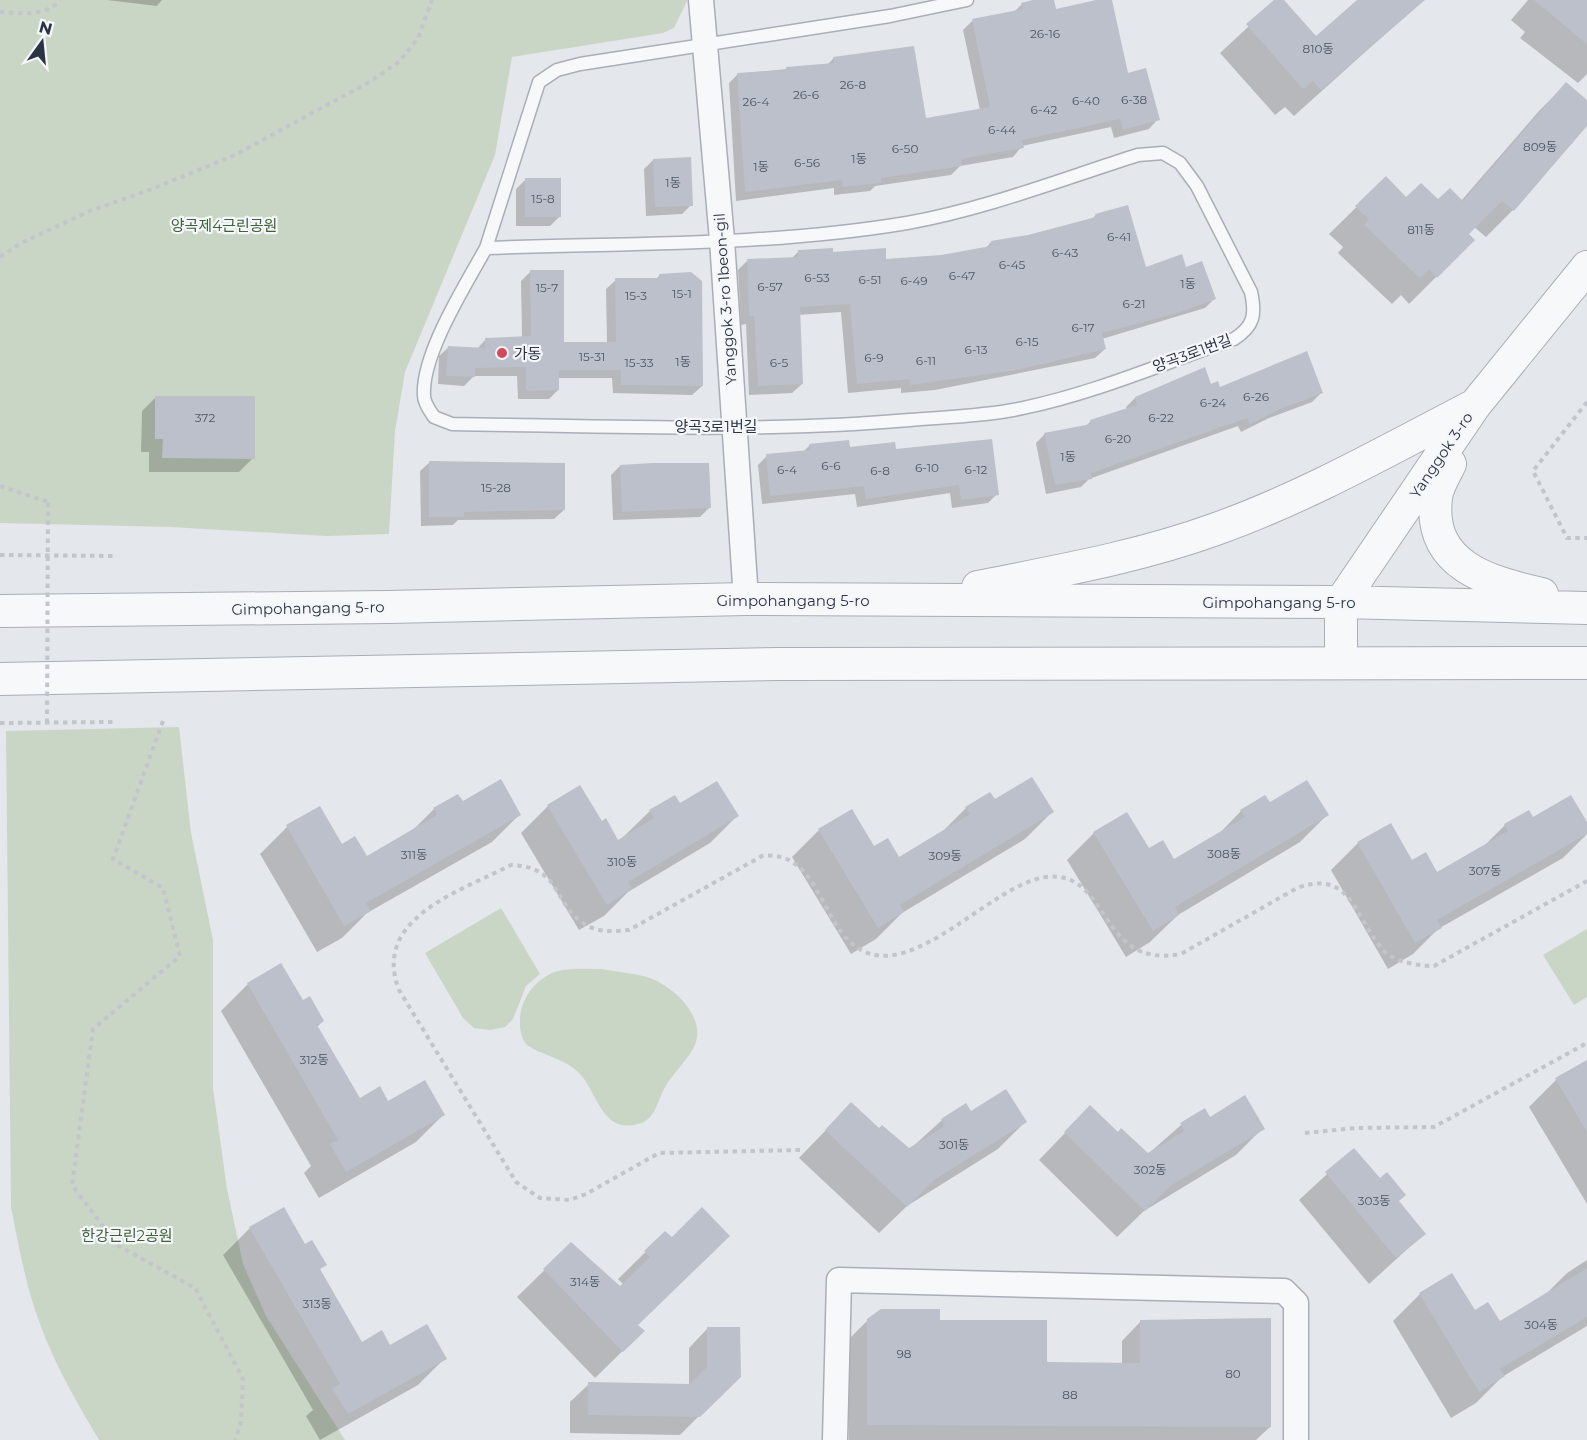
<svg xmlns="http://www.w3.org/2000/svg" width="1587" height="1440" font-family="Montserrat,'Noto Sans KR',sans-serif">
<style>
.green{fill:#c9d6c5}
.shadow{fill:#0003}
.building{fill:#bbc0ca}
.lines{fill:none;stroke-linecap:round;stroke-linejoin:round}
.service-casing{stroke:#a9aeb7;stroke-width:15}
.minor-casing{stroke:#a9aeb7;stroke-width:27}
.tertiary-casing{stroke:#a9aeb7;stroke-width:34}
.path{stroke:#c2c5cb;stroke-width:4;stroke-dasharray:4.5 4.5;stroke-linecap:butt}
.service{stroke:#f7f8fa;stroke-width:12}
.minor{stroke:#f7f8fa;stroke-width:24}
.tertiary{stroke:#f7f8fa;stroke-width:32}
.path-bridge{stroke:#c2c5cb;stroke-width:4;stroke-dasharray:4.5 4.5;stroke-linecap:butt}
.poi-dot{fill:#d1495b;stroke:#f4f6f9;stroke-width:2}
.labels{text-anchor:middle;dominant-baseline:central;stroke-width:4.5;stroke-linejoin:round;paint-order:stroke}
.number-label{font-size:12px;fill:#4f5766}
.park-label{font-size:15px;fill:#3f6138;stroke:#f4f6f9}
.street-label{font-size:15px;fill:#2b3445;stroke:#f4f6f9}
.poi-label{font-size:15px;fill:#2b3445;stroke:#f4f6f9;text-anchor:start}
</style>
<rect width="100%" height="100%" fill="#e4e7ec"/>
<path class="green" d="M0 0H687V1L674 28 663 33 512 57 495 155 405 372 395 431 389 534 327 536 171 527 0 523Z
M179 727 191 833 213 940V1088L227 1189 243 1264 266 1316 345 1440H99C77 1403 55 1365 40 1324 26 1287 19 1247 11 1207L6 731Z
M501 908 540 974 526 986 513 1019 505 1027 490 1030 474 1028 463 1018 425 953Z
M1587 929V997L1574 1005 1543 955Z
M602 969C617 972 633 973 647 977 673 985 710 1019 693 1049 685 1063 672 1074 664 1089 656 1105 655 1122 634 1125 601 1131 597 1091 579 1073 564 1058 543 1056 527 1045 524 1042 522 1037 521 1033 516 1007 529 984 552 973 567 967 587 969 602 969Z"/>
<path class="shadow" d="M107 0H162L157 6Z
M1040 0H1053L1055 11 1111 0 1127 74 1158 119 1149 129 1114 138 1111 127 1022 146 1013 157 960 166 951 175 875 186 870 191 834 195V188L736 201 729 83 738 74 827 65 834 58 925 120 980 110 963 30 972 21 1014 12 1022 4Z
M1277 0H1282L1315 38 1360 0H1423L1294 116 1285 107 1275 115 1220 53Z
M1528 0H1587V74L1578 83 1520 38 1525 32 1511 20Z
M1566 84 1587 102V124L1513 210 1486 237 1474 227 1467 234 1473 240 1409 304 1401 295 1392 304 1338 253 1343 247 1329 234 1386 178 1406 199 1461 201 1539 111Z
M653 160 691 205 682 214 646 216 644 169Z
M525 180 560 216 550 226H516V189Z
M1096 215 1145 269H1185L1214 299 1205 308 1102 339 1105 349 1095 358 935 390 901 393V388L848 393 841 312 798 315 802 384 792 393 749 395 746 324 741 325 738 270 747 261 791 259 798 252 885 261 941 256 985 249 991 242 1028 236 1092 219Z
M531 271 563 343H607L606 289 616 280 656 279 659 276 702 386 692 395 613 393 612 378H558V390L549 399H518L517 376H474L464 386 438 384 439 356 449 347 477 349 486 339 522 338 521 281Z
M1210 385 1219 389 1321 393 1312 402 1269 418 1241 432 1238 426 1089 479 1081 487 1046 494 1036 443 1045 434 1086 426 1091 421 1127 410 1126 407 1135 398Z
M156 397 253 458 239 472H149V452H141L142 411Z
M810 445 894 451 997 494 988 503 952 508 950 493 857 507 855 494 762 504 758 465 767 456 803 452Z
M430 462 564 510 554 519 458 520 453 525 421 526 420 471Z
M620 466 709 508 700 517 613 520 611 475Z
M994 801 1052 812 1025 839 902 913 876 939 851 954 792 857 819 830 874 848 899 859 941 833 966 808Z
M462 803 519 815 492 842 367 913 342 938 317 952 260 854 287 827 341 846 366 858 411 832 434 809Z
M1269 804 1327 815 1300 842 1178 915 1150 942 1126 957 1067 860 1094 833 1174 861 1217 836 1241 811Z
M548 806 601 823 618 842 650 811 737 816 710 843 628 892 604 916 579 930 521 833Z
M1533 819 1587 825V834L1563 858 1438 929 1413 954 1388 969 1331 870 1358 843 1437 874 1481 849 1505 825Z
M280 965 302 1002 323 1021 317 1027 360 1100 443 1115 416 1142 319 1198 304 1173 311 1166 221 1011 248 984Z
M1587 1062V1204L1529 1107 1556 1080Z
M851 1104 879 1130 909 1150 942 1120 971 1113 1025 1122 998 1149 907 1206 879 1233 799 1158Z
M1090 1107 1118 1134 1148 1154 1181 1125 1204 1110 1209 1119 1263 1128 1236 1155 1144 1211 1117 1237 1039 1160Z
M1353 1150 1424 1234 1369 1284 1299 1200Z
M250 1228 304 1246 325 1264 319 1270 362 1344 445 1358 418 1385 320 1440 306 1416 313 1410 223 1255Z
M665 1233 637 1325 643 1331 595 1378 517 1297 571 1244 620 1289 624 1285 618 1279Z
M1587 1260V1326L1502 1377 1476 1403 1451 1418 1393 1321 1420 1294 1474 1312 1499 1323 1543 1297 1567 1273Z
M868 1320 939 1322 1046 1364H1122V1341L1140 1322 1270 1427 1256 1440H849V1339Z
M707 1329 739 1376 680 1435 570 1433V1402L589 1384 689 1385V1348Z"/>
<path class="building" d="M1033 0H1054L1056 9 1096 0H1112L1128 73 1146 68 1160 120 1123 130 1120 119 1022 140 1024 148 961 159 962 166 881 178V183L843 187 842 180 745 192 737 73 786 70V67L834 63 833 57 914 46 926 118 990 107 972 19 1023 9 1021 3Z
M1274 0H1284L1316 36 1357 0H1425L1321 90 1313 81 1303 89 1246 24Z
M1534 0H1587V44Z
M1566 82 1587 100V126L1514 211 1502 201 1469 234 1475 240 1437 278 1429 269 1420 278 1364 225 1369 219 1355 206 1386 176 1406 197 1421 183 1438 199 1450 188 1463 201Z
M691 157 693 206 655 207 653 159Z
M525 178H561V217H525Z
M1128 205 1146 267 1182 254 1186 267 1202 261 1216 299 1177 313 1102 333 1106 349 1017 370 910 385 909 379 857 384 850 304 800 307 803 384 758 386 754 316H749L747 259 798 257V250L833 248V252L886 248V259L941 255 991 246V241L1028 235 1096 217 1095 214Z
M530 270H564V342H616L615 278H659V274L691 272 702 281 703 386 621 385V370H559V390L526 391V367L475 368V377L446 376 448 346 485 348V338L531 336Z
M1307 351 1323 393 1280 409 1250 424 1247 418 1091 473 1092 479 1055 485 1044 433 1091 424 1090 420 1137 405 1135 397 1205 367 1211 384 1218 381 1220 387Z
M155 396H255V459L162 458 163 439H155Z
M992 439 999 495 961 500 959 485 866 499 864 486 770 496 766 454 810 450 809 444 849 440 850 447 895 442 896 449Z
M429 461 565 463V510L464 512V517H429Z
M652 463H709L711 508 622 512 620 465Z
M1032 777 1054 812 900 905 904 912 878 928 818 829 852 809 874 846 888 838 899 857 970 814 965 807 990 792 995 799Z
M501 779 521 815 366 903 371 911 344 926 286 825 320 806 342 844 355 836 367 856 437 815 433 808 458 794 463 801Z
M1307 780 1329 815 1175 907 1179 915 1153 931 1093 832 1127 812 1149 848 1163 840 1174 859 1245 817 1240 810 1265 795 1270 802Z
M717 781 739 816 628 882 632 889 607 905 547 805 580 785 602 821 606 818 618 840 654 818 649 810 675 795 680 803Z
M1571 795 1587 822V834L1437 920 1442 928 1415 943 1357 842 1391 823 1412 860 1426 852 1437 872 1508 831 1504 824 1529 810 1533 817Z
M281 963 303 1000 310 996 324 1021 317 1025 360 1098 380 1086 388 1101 425 1080 445 1115 346 1172 330 1144 338 1140 247 983Z
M1587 1060V1132L1555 1078Z
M1006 1089 1027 1122 934 1180 907 1207 825 1130 851 1102 879 1128 882 1125 909 1148 945 1126 941 1119 966 1103 971 1111Z
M1245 1095 1265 1129 1172 1185 1145 1211 1064 1132 1090 1105 1118 1132 1121 1128 1148 1153 1184 1131 1180 1123 1205 1108 1210 1117Z
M1354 1148 1380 1178 1387 1172 1406 1195 1399 1201 1426 1234 1396 1258 1325 1172Z
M284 1207 305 1244 312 1240 327 1265 320 1269 362 1342 382 1330 390 1345 427 1324 447 1359 348 1414 332 1388 340 1384 249 1227Z
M702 1207 730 1236 638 1325 645 1331 623 1352 543 1269 571 1242 620 1286 650 1257 644 1251 665 1231 672 1237Z
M1587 1268V1317L1500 1369 1505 1376 1479 1392 1419 1293 1452 1273 1475 1310 1488 1302 1500 1321Z
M881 1309H940V1320H1047V1362L1140 1363V1320L1271 1318V1427L867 1425V1319Z
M707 1327H740L741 1377 700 1417 588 1415V1382L690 1384 707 1367Z"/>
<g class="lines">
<defs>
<path id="service" d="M1163 153 1180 163 1197 186 1251 292C1256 315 1254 326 1234 339 1164 363 1095 393 1023 408 986 416 947 417 910 420 758 433 604 426 452 424L434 417C430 411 424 403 424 396 421 355 466 284 486 248 626 243 769 246 907 223 986 209 1062 179 1138 155Z
M486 248 539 82 557 70 580 64 890 16 967 0"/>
<path id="minor" d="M701 0 722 240 746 599
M835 1440 839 1280 1284 1291 1296 1303V1440"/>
<path id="tertiary" d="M1450 464C1445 474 1437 487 1436 498 1428 566 1489 582 1542 594
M978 587C1058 571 1139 557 1216 529 1306 497 1390 449 1475 405
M0 611 388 607 746 599 1341 602 1587 608
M1341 663V602L1475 405 1587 267
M0 679 778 664 1587 663"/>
</defs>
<use href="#service" class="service-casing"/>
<use href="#minor" class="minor-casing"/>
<use href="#tertiary" class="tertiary-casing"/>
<path class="path" d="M0 12C20 13 47 17 60 0
M0 257 21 243 92 210 147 191 235 155 371 81 400 61 418 38 432 0
M1587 402 1533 471 1567 538H1587
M0 486 48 502
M0 555 117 556
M163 721 113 859 163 888 180 956 93 1029 72 1185 117 1245 195 1288 243 1379 241 1422 235 1440
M0 723 113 722
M1305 1133 1356 1128 1434 1127 1587 1043
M800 1150 659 1153 586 1194 570 1200 540 1198 516 1182 399 990C371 918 461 891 511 865 565 867 552 908 588 926 601 933 616 931 629 930L762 856C820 849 820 928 861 950 915 980 992 884 1046 877 1111 869 1097 970 1181 954L1297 888C1343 872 1350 901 1372 935 1377 942 1382 951 1390 956 1403 963 1420 966 1434 966L1587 881"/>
<use href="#service" class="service"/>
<use href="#minor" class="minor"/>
<use href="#tertiary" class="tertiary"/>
<path class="path-bridge" d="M47 723 48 502"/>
</g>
<circle class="poi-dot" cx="502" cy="353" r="6"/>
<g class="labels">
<g class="number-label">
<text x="1045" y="33">26-16</text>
<text x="1318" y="48">810동</text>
<text x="853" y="84">26-8</text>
<text x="806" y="94">26-6</text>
<text x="1134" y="99">6-38</text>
<text x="1086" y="100">6-40</text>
<text x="756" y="101">26-4</text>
<text x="1044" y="109">6-42</text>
<text x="1002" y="129">6-44</text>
<text x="1540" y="146">809동</text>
<text x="905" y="148">6-50</text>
<text x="859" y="158">1동</text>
<text x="807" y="162">6-56</text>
<text x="761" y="166">1동</text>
<text x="673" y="182">1동</text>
<text x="543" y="198">15-8</text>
<text x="1421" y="229">811동</text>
<text x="1119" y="236">6-41</text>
<text x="1065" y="252">6-43</text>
<text x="1012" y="264">6-45</text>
<text x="962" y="275">6-47</text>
<text x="817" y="277">6-53</text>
<text x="870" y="279">6-51</text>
<text x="914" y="280">6-49</text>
<text x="1188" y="283">1동</text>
<text x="770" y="286">6-57</text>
<text x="547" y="287">15-7</text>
<text x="682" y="293">15-1</text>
<text x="636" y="295">15-3</text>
<text x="1134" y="303">6-21</text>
<text x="1083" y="327">6-17</text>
<text x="1027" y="341">6-15</text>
<text x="976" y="349">6-13</text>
<text x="592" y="356">15-31</text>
<text x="874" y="357">6-9</text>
<text x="926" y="360">6-11</text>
<text x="683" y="361">1동</text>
<text x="639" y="362">15-33</text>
<text x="779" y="362">6-5</text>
<text x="1256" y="396">6-26</text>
<text x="1213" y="402">6-24</text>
<text x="205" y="417">372</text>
<text x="1161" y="417">6-22</text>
<text x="1118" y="438">6-20</text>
<text x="1068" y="456">1동</text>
<text x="831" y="465">6-6</text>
<text x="927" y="467">6-10</text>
<text x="787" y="469">6-4</text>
<text x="976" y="469">6-12</text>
<text x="880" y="470">6-8</text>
<text x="496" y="487">15-28</text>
<text x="1224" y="853">308동</text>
<text x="414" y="854">311동</text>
<text x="945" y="855">309동</text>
<text x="622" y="861">310동</text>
<text x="1485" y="870">307동</text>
<text x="314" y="1059">312동</text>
<text x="954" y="1144">301동</text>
<text x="1150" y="1169">302동</text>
<text x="1374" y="1200">303동</text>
<text x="585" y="1281">314동</text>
<text x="317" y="1303">313동</text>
<text x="1541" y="1324">304동</text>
<text x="904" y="1353">98</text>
<text x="1233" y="1373">80</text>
<text x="1070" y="1394">88</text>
</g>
<g class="park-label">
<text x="224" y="225">양곡제4근린공원</text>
<text x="127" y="1235">한강근린2공원</text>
</g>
<g class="street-label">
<text transform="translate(725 299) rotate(-94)">Yanggok 3-ro 1beon-gil</text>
<text transform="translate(1192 353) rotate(-20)">양곡3로1번길</text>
<text x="716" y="426">양곡3로1번길</text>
<text transform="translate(1441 455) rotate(-56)">Yanggok 3-ro</text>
<text x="793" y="600">Gimpohangang 5-ro</text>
<text x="1279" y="602">Gimpohangang 5-ro</text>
<text transform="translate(308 608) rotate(-1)">Gimpohangang 5-ro</text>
</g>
<g class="poi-label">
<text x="514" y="353">가동</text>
</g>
</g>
<g transform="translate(42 42) rotate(15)" stroke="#f4f6f9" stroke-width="4.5" paint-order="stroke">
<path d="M0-4.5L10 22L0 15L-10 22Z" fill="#2b3445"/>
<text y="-9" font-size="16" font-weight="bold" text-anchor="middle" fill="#2b3445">N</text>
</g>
</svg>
